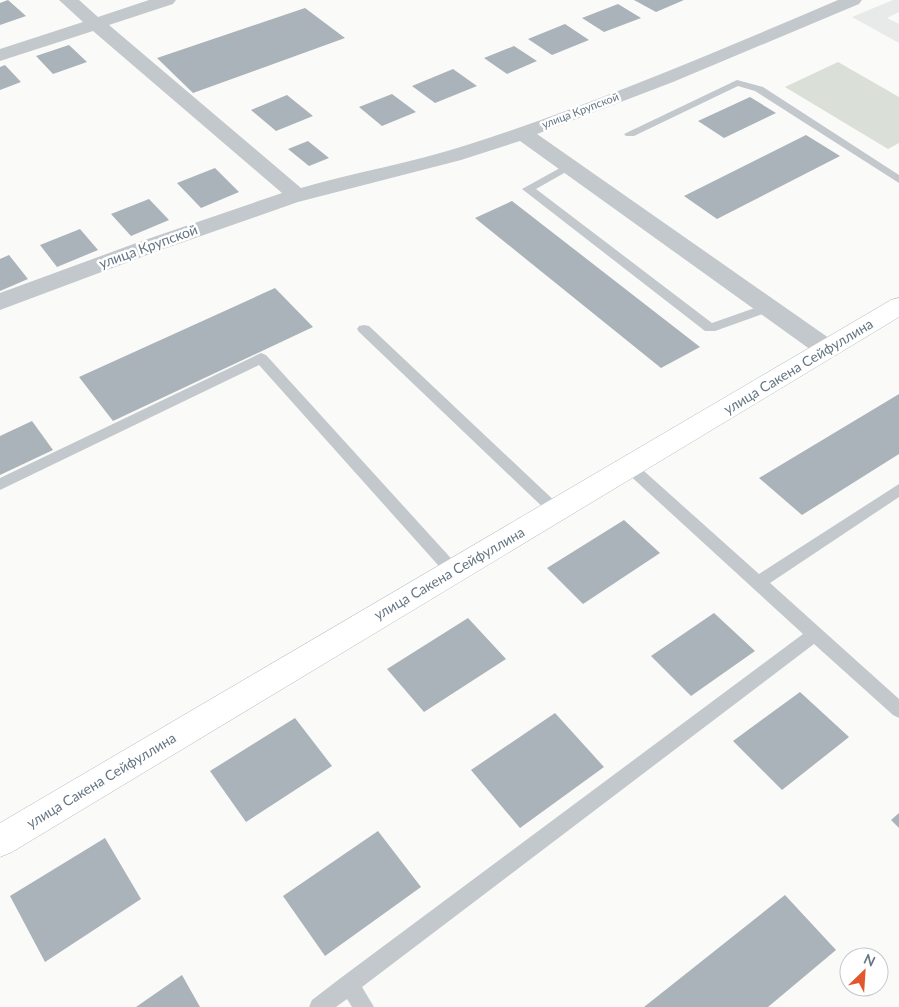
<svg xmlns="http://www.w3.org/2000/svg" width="899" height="1007" font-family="Lato,sans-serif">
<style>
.built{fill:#e8e9e9}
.green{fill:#dadfd7}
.building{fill:#aab3b9}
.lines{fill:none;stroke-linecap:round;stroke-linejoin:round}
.secondary-casing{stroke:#b3babf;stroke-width:1}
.lane{fill:#c3c8cc;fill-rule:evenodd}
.street{fill:#c3c8cc;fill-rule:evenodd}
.secondary{fill:#fff;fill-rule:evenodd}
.labels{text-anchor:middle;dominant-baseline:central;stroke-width:5;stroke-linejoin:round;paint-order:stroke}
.far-street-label{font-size:11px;fill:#657683;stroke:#fff}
.street-label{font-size:14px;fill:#657683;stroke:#fff}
</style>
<rect width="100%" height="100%" fill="#fafaf8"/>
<path class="built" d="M893 0H899V12L887 18 899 24V43L852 17Z"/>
<path class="green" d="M838 62 899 97V143L888 149 785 87Z"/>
<path class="building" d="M8 0 26 16 0 25V3Z
M634 0H684L656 12Z
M618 4 641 18 604 32 582 18Z
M305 8 345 38 193 93 157 58Z
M565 24 589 40 552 55 528 39Z
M69 45 87 62 53 74 36 56Z
M514 46 537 61 507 74 484 58Z
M5 65 21 82 0 90V67Z
M453 69 477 86 435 103 412 86Z
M392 94 416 112 382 126 359 107Z
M287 95 313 116 276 131 251 110Z
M750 97 776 113 724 138 698 121Z
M806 135 840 156 717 219 684 196Z
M308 141 329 158 309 166 288 149Z
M215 168 239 192 201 208 177 183Z
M149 199 169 220 131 236 111 214Z
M512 201 700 347 661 368 475 218Z
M80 229 98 250 57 267 40 245Z
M9 255 28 279 0 291V259Z
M275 288 313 327 113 421 79 377Z
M899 394V454L802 515 759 478Z
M32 421 53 450 0 475V436Z
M624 520 660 553 583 604 547 568Z
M714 613 755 651 691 696 651 656Z
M468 618 506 659 424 712 387 669Z
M800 692 849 737 782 790 733 741Z
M555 713 604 767 520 828 471 770Z
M295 718 332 766 246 822 210 771Z
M899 813V828L891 820Z
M378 831 421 887 325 956 283 896Z
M105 838 141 899 45 962 10 896Z
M785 895 836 950 768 1007H644Z
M182 975 200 1007H136Z"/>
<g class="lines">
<defs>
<path id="secondary" d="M899 298V317L12 852 0 857V823L891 300Z"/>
</defs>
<use href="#secondary" class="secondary-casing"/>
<path class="lane" d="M737 80 763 87 899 175V183L755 91 738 86 634 136H626L624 134Z
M569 163 575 166 573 168 536 189 712 323 769 303 774 304 775 307 774 310 715 331H705L522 189Z
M364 325 369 326 561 507 564 511 561 515 556 517 551 515 359 332 357 329 359 326Z
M261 353 266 355 458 566 460 570 458 574 452 576 446 574 259 365 0 490V478Z
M630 462 635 463 759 574 899 484V497L770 583 899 699V718L893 715 814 644 362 987 374 1007H352L347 999 336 1007H309L312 1000 342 977 803 634 625 471 623 467 625 463Z"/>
<path class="street" d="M59 0H79L98 17 149 0H176L173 4 109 25 301 188C356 172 412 163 467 145 592 105 716 52 838 0H862L859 4 673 82 537 134 836 343 839 349 836 355 827 357 818 355 520 141 461 160 298 202 155 252 0 310V293L139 242 282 193 93 31 0 61V49L83 22Z"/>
<use href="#secondary" class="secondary"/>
</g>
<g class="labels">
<g class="far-street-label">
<text transform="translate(580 110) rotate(-21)">улица Крупской</text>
</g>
<g class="street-label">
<text transform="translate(148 246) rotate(-20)">улица Крупской</text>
<text transform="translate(798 366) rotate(-31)">улица Сакена Сейфуллина</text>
<text transform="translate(449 573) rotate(-30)">улица Сакена Сейфуллина</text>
<text transform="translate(101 780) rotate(-31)">улица Сакена Сейфуллина</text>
</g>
</g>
<g transform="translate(864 972) rotate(25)"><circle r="24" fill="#ffffff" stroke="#c1c8cd"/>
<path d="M0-4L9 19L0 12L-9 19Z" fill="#e4572e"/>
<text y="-8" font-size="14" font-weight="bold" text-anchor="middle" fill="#657683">N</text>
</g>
</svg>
